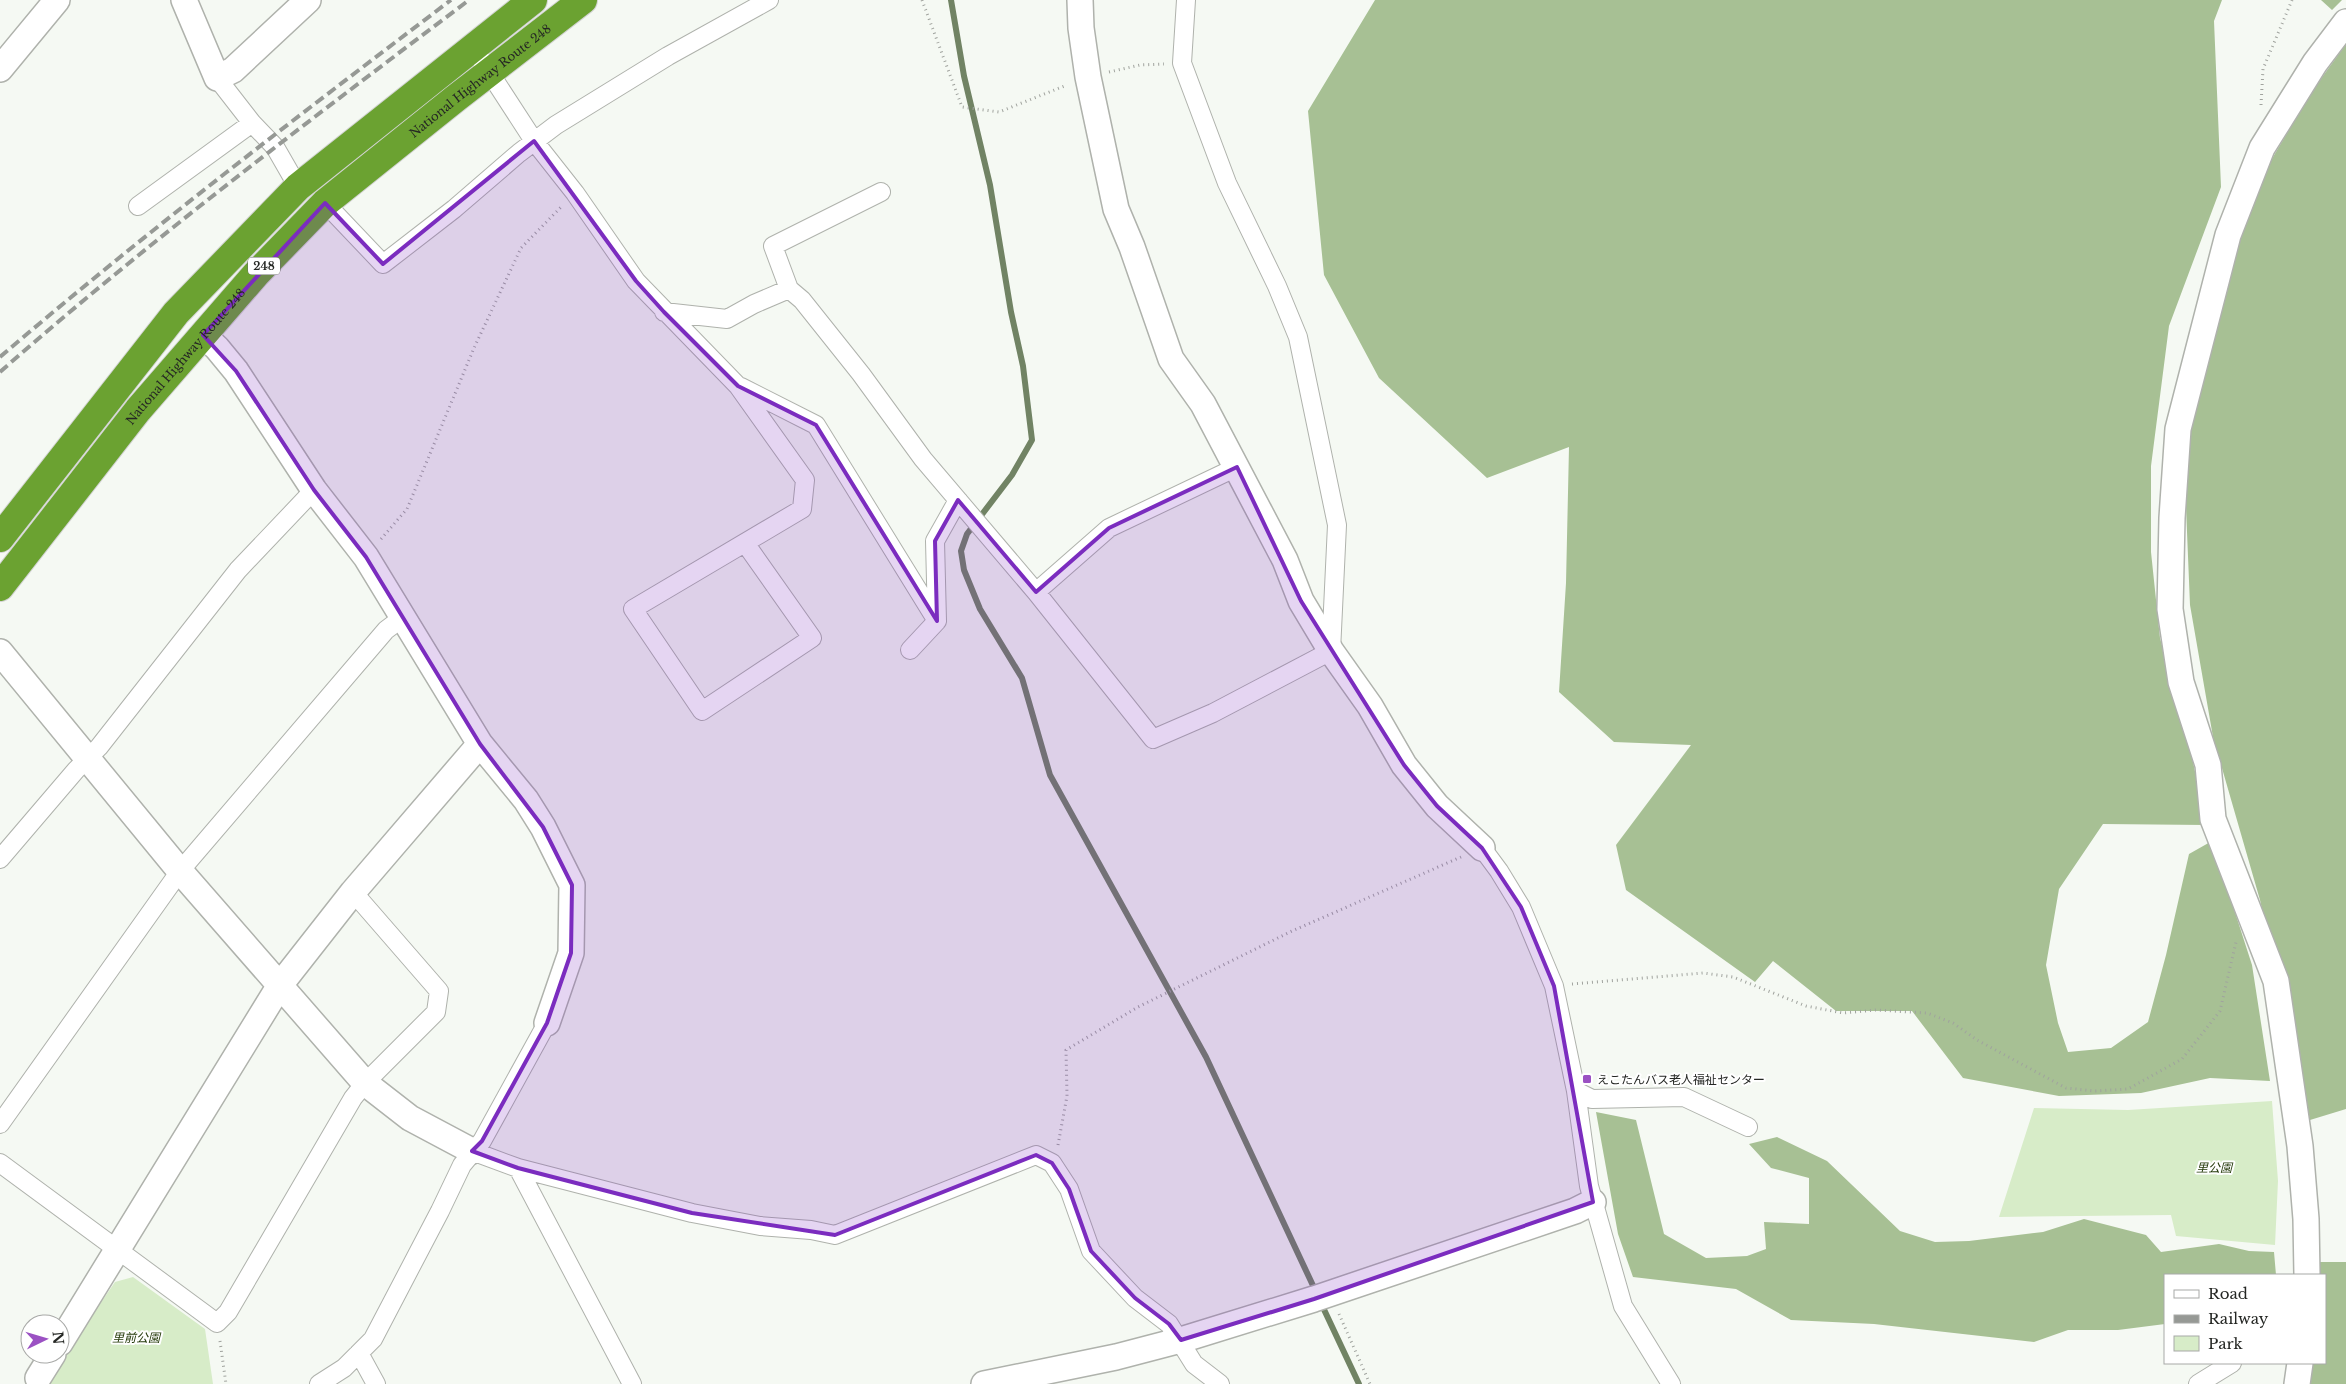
<svg xmlns="http://www.w3.org/2000/svg" width="2346" height="1384" font-family="'Libre Baskerville','Noto Sans JP',serif">
<style>
.green{fill:#d7ecc8}
.forest{fill:#a7c094}
.lines{fill:none;stroke-linecap:round;stroke-linejoin:round}
.stream{stroke:#718364;stroke-width:6}
.street-casing{stroke:#afb2ac;stroke-width:20}
.secondary-casing{stroke:#afb2ac;stroke-width:28}
.highway-casing{stroke:#d3d4d3;stroke-width:30}
.path{stroke:#a0a39e;stroke-width:3;stroke-dasharray:1 4;stroke-linecap:butt}
.street{stroke:#fff;stroke-width:18}
.secondary{stroke:#fff;stroke-width:25}
.highway{stroke:#6ba231;stroke-width:28}
.rail{stroke:#969995;stroke-width:4;stroke-dasharray:10 5;stroke-linecap:butt}
.marked{fill:#7b2cbf;fill-opacity:0.2;stroke:#7b2cbf;stroke-width:4;stroke-linejoin:round}
.poi-dot{fill:#9b51c3;stroke:#fff;stroke-width:2}
.labels{text-anchor:middle;dominant-baseline:central;stroke-width:4;stroke-linejoin:round;paint-order:stroke}
.shield{fill:#fff;stroke:#666866;stroke-width:1}
.shield-label{font-size:11px;font-weight:bold;fill:#252724}
.street-label{font-size:12px;fill:#252724;stroke:#fff}
.poi-label{font-size:12px;fill:#252724;stroke:#fff;text-anchor:start}
.park-label{font-size:12px;font-style:italic;fill:#1f3504;stroke:#fff}
</style>
<rect width="100%" height="100%" fill="#f5f9f3"/>
<path class="green" d="M2272 1101 2278 1181 2275 1245 2176 1236 2171 1215 1999 1217 2034 1108 2128 1110Z
M133 1277 205 1329 213 1384H45L115 1282Z"/>
<path class="forest" d="M1375 0H2222L2214 21 2221 187 2169 326 2151 466V552L2160 638 2192 757 2206 825 2103 824 2059 889 2046 965 2058 1023 2068 1052 2111 1048 2148 1022 2166 955 2189 854 2212 841 2252 965 2270 1081 2210 1078 2141 1093 2059 1096 1963 1078 1912 1011H1836L1773 961 1755 982 1626 890 1616 845 1691 745 1614 742 1559 692 1566 583 1569 447 1487 478 1379 378 1324 275 1308 111Z
M2321 0H2342L2332 10Z
M2346 44V1109L2310 1120 2260 900 2213 737 2190 605 2185 483 2195 373 2253 191 2310 94Z
M1596 1112 1636 1120 1664 1234 1706 1258 1747 1256 1766 1249 1764 1222 1809 1224V1178L1771 1168 1749 1144 1777 1137 1827 1161 1900 1231 1935 1242 1969 1241 2043 1232 2084 1219 2146 1235 2161 1252 2219 1244 2249 1251 2274 1252 2276 1275H2165V1324L2118 1330H2068L2034 1342 1874 1324 1791 1320 1736 1289 1633 1277 1618 1234Z
M2319 1262H2346V1384H2306L2310 1363H2325V1275H2318Z"/>
<g class="lines">
<path class="stream" d="M951 0 964 76 990 185 1011 312 1023 366 1032 440 1012 475 967 534 961 551 964 570 980 609 1022 678 1050 775 1206 1057 1316 1292
M1320 1301 1359 1384"/>
<defs>
<path id="street" d="M473 47 534 141 575 193 636 281 738 386 805 480 802 509 633 609 702 711 812 638 745 543
M217 78 252 123 275 147 298 187
M325 203 383 264 454 209 519 153 556 125 668 56 769 0
M138 206 252 123
M789 289 773 246 881 192
M664 312 727 319 754 304 789 289 802 300 861 374 923 459 1036 592 1153 739 1213 713 1331 651 1337 525 1298 337 1277 286 1227 183 1182 63 1186 0
M741 387 816 425 937 621
M1036 592 1109 528 1237 467
M910 650 937 621 935 541 958 500
M1482 848 1499 871 1521 907 1554 986 1576 1091 1589 1186 1623 1306 1671 1384
M0 859 76 770 99 747 238 570 314 490
M1576 1091 1592 1099 1684 1097 1748 1127
M0 1124 180 871 386 630 402 618
M472 1151 518 1168 692 1213 760 1226 811 1230 835 1235 1036 1155 1052 1163 1069 1189 1091 1251 1135 1298 1169 1324 1194 1364 1220 1384
M0 1163 217 1323 228 1312 353 1098 365 1083 436 1012 439 991 353 892
M518 1168 632 1384
M359 1353 376 1384
M319 1384 344 1368 373 1339 440 1211 462 1165 482 1141 547 1023
M2198 1384 2232 1363"/>
<path id="secondary" d="M184 0 217 78 233 70 308 0
M1080 0 1081 28 1088 77 1116 209 1132 247 1171 359 1203 404 1285 560 1301 601 1331 651 1370 706 1404 765 1437 806 1482 848
M0 69 57 0
M203 335 217 348 236 371 314 490 366 557 480 744 526 800 543 827 572 885 571 953 547 1023
M0 652 180 871 365 1083 410 1118 472 1151
M2307 1275 2306 1219 2300 1146 2276 981 2213 819 2208 765 2181 682 2170 609 2172 518 2178 429 2228 235 2262 148 2315 63 2346 22
M60 1343 280 985 353 892 480 744
M38 1378 53 1354
M984 1384 1116 1357 1181 1340 1314 1299 1575 1211 1593 1202
M2297 1384 2300 1363"/>
<g id="highway">
<path d="M0 538 176 313 298 187 533 0"/>
<path id="s1" d="M0 587 138 410 256 274 325 203 456 98 583 0"/>
</g>
</defs>
<use href="#street" class="street-casing"/>
<use href="#secondary" class="secondary-casing"/>
<use href="#highway" class="highway-casing"/>
<path class="path" d="M922 0 962 107 999 112 1067 85
M1109 72 1140 65 1164 64
M2261 105 2263 69 2292 0
M381 539 407 509 474 348 521 248 562 206
M1572 984 1703 973 1733 977 1806 1006 1843 1013 1876 1010 1927 1013 1953 1023 1977 1040 2066 1088 2094 1091 2128 1089 2182 1059 2220 1011 2236 942
M1058 1145 1067 1096 1066 1050 1138 1007 1292 931 1461 857
M1339 1314 1370 1384
M220 1341 226 1384"/>
<use href="#street" class="street"/>
<use href="#secondary" class="secondary"/>
<use href="#highway" class="highway"/>
<path class="rail" d="M0 357C146 232 298 116 451 0
M0 372C150 240 310 120 469 0"/>
</g>
<path class="marked" d="M534 141 636 281 664 312 738 386 816 425 937 621 935 541 958 500 1036 592 1109 528 1237 467 1301 601 1404 765 1437 806 1482 848 1521 907 1554 986 1593 1202 1314 1299 1181 1340 1169 1324 1135 1298 1091 1251 1069 1189 1052 1163 1036 1155 835 1235 692 1213 518 1168 472 1151 482 1141 547 1023 571 953 572 885 543 827 480 744 366 557 314 490 236 371 203 335 325 203 383 264Z"/>
<rect class="poi-dot" x="1582" y="1074" width="10" height="10" rx="2.5"/>
<g class="labels">
<rect class="shield" x="248" y="257.5" width="32" height="17" rx="4"/>
<g class="shield-label">
<text x="264" y="266">248</text>
</g>
<g class="street-label">
<text stroke="none"><textPath href="#s1" startOffset="701">National Highway Route 248</textPath></text>
<text stroke="none"><textPath href="#s1" startOffset="296">National Highway Route 248</textPath></text>
</g>
<g class="poi-label">
<text x="1597" y="1079">えこたんバス老人福祉センター</text>
</g>
<g class="park-label">
<text x="2214" y="1167">里公園</text>
<text x="136" y="1337">里前公園</text>
</g>
</g>
<rect x="2164" y="1274" width="162" height="90" fill="#ffffff" stroke="#a8a9a7"/>
<rect x="2174" y="1290" width="25" height="8" fill="#ffffff" stroke="#a8a9a7"/>
<text x="2208" y="1299" font-size="15" fill="#252724">Road</text>
<rect x="2174" y="1315" width="25" height="8" fill="#969995" stroke="#a8a9a7"/>
<text x="2208" y="1324" font-size="15" fill="#252724">Railway</text>
<rect x="2174" y="1336" width="25" height="15" fill="#d7ecc8" stroke="#a8a9a7"/>
<text x="2208" y="1349" font-size="15" fill="#252724">Park</text>
<g transform="translate(45 1339) rotate(85)"><circle r="24" fill="#ffffff" stroke="#a8a9a7"/>
<path d="M0-4L9 19L0 12L-9 19Z" fill="#9b51c3"/>
<text y="-8" font-size="14" font-weight="bold" text-anchor="middle" fill="#252724">N</text>
</g>
</svg>
